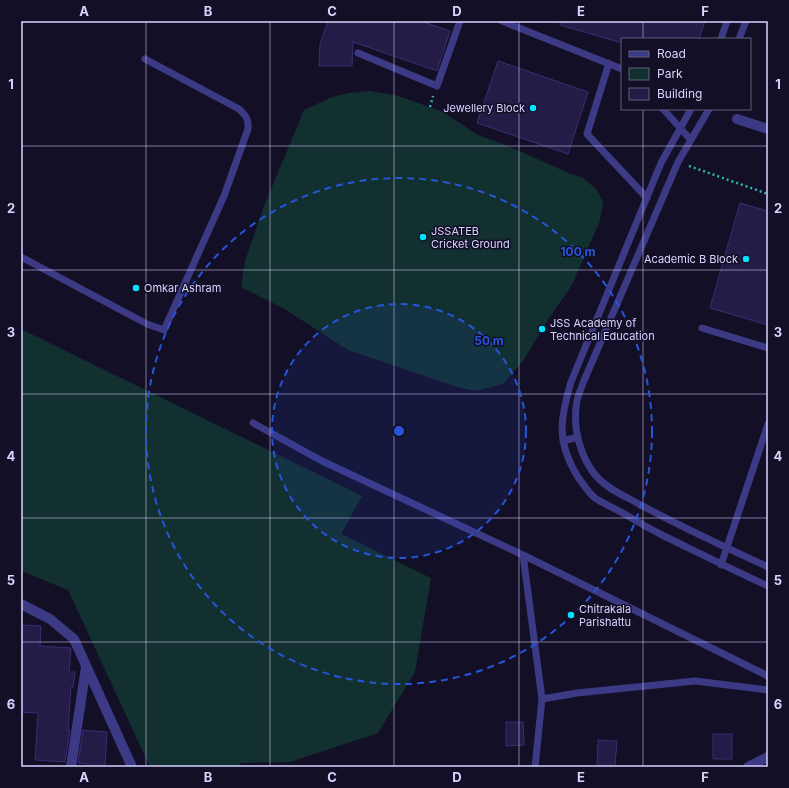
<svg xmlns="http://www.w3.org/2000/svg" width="789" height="788" font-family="Inter,sans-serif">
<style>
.green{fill:#12302f}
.building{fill:#241b47;stroke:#3b2d73}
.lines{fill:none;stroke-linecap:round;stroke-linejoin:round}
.path{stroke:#2fb8b0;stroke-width:2.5;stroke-dasharray:2 3;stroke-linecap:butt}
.lane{stroke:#3d3a85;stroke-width:7}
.street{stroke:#3d3a85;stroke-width:10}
.grid{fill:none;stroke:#d9d4ff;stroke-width:1;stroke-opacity:0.55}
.ring{fill:none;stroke:#2655da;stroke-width:2;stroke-dasharray:7 5}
.poi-dot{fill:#00e5ff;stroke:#130f26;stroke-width:1.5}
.labels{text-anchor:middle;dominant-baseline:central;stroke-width:3;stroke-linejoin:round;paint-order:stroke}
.poi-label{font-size:11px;fill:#d9d4ff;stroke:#130f26;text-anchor:start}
.centre{fill:#2655da;stroke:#130f26;stroke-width:2}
.ring-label{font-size:12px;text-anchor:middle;font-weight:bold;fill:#2655da;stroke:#130f26;stroke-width:3;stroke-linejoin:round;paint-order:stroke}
.neatline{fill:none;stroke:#d9d4ff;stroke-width:1.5}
.grid-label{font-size:13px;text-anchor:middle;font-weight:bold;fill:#d9d4ff}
</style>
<rect width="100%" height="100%" fill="#130f26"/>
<path class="green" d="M370 91 399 96 443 112 478 135 515 149 571 174 583 178 596 189 603 201 600 221 572 285 549 318 523 361 503 384 476 391 457 387 348 350 283 308 241 287 245 261 264 206 304 110 332 97 349 93Z
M21 329 362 496 341 534 431 578 415 672 378 733 290 762 241 763 238 767H150L68 590 21 571Z"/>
<path class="building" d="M328 21H421L450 31 437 71 353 42 352 66H319L320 44Z
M561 21H705L699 39H622V43L560 25Z
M498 61 588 92 568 154 477 123Z
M740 203 768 211V325L710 308Z
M21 625 41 626 40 646 71 648 69 672H75L73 687H71L68 730H70L65 762 35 760 38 713 21 712Z
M506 722H523L524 745 506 746Z
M83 730 107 732 105 767H88V764L78 763Z
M713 734H732V759H713Z
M598 740 617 741 615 767H597Z"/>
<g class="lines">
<path class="path" d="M430 107 433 96
M689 166 768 194"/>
<path class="lane" d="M502 21 622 69
M721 39 727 21
M739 39 746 21
M358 53 437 86 460 21
M609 63 587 134 647 198
M663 109 691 140
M691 109 661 163 571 382C560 419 556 442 578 477 583 484 588 492 595 498 602 503 610 506 617 510 632 518 648 528 664 536 699 553 733 570 768 586
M709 109 678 162 583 383C581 389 578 395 577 401 572 426 580 459 598 478 609 490 625 496 639 504 681 527 725 547 768 567
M21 257 147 324 164 330 224 196 248 129C249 119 246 116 239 109L145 59
M702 328 768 348
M253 423 322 461 523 555
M563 441 578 437
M721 565 768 424
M542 699 577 693 695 681 768 690
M535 767 542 699 523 555 764 674 768 677"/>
<path class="street" d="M737 119 768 129
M21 604 50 619 74 639 132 767
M71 767 86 667
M748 767 768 757"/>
</g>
<path class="grid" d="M146 21V767M270 21V767M394 21V767M519 21V767M643 21V39M643 109V767M21 146H768M21 270H768M21 394H768M21 518H768M21 642H768"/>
<circle cx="399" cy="431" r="127" fill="#2655da" fill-opacity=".12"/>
<g class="ring">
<circle cx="399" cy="431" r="127"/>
<circle cx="399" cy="431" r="253"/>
</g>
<g class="poi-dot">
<circle cx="533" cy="108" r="4"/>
<circle cx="423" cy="237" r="4"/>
<circle cx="746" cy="259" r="4"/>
<circle cx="136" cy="288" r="4"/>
<circle cx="542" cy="329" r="4"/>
<circle cx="571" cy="615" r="4"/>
</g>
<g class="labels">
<g class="poi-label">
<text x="525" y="108" text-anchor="end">Jewellery Block</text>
<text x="431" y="231">JSSATEB<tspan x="431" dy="13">Cricket Ground</tspan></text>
<text x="738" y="259" text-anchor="end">Academic B Block</text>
<text x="144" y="288">Omkar Ashram</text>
<text x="550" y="323">JSS Academy of<tspan x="550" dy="13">Technical Education</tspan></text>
<text x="579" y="609">Chitrakala<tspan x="579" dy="13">Parishattu</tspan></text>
</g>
</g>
<circle cx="399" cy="431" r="6" class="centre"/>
<g class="ring-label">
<text x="578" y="256">100 m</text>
<text x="489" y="345">50 m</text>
</g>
<rect width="789" height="788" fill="none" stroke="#130f26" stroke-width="44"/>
<rect x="621" y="38" width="130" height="72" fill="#130f26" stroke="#625e7d"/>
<rect x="629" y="51" width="20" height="6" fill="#3d3a85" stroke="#625e7d"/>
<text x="657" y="58" font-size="12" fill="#d9d4ff">Road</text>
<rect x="629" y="68" width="20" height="12" fill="#12302f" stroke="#625e7d"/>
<text x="657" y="78" font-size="12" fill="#d9d4ff">Park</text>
<rect x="629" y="88" width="20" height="12" fill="#241b47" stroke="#625e7d"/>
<text x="657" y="98" font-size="12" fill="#d9d4ff">Building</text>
<rect x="22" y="22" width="745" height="744" class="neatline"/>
<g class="grid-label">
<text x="84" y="16">A</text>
<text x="208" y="16">B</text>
<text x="332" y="16">C</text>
<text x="457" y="16">D</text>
<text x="581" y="16">E</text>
<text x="705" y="16">F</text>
<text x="11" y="89">1</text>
<text x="778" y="89">1</text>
<text x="11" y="213">2</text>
<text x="778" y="213">2</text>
<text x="11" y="337">3</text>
<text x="778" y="337">3</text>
<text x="11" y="461">4</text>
<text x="778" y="461">4</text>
<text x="11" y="585">5</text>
<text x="778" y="585">5</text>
<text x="11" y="709">6</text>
<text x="778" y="709">6</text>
<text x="84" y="782">A</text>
<text x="208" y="782">B</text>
<text x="332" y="782">C</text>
<text x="457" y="782">D</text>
<text x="581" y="782">E</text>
<text x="705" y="782">F</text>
</g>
</svg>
